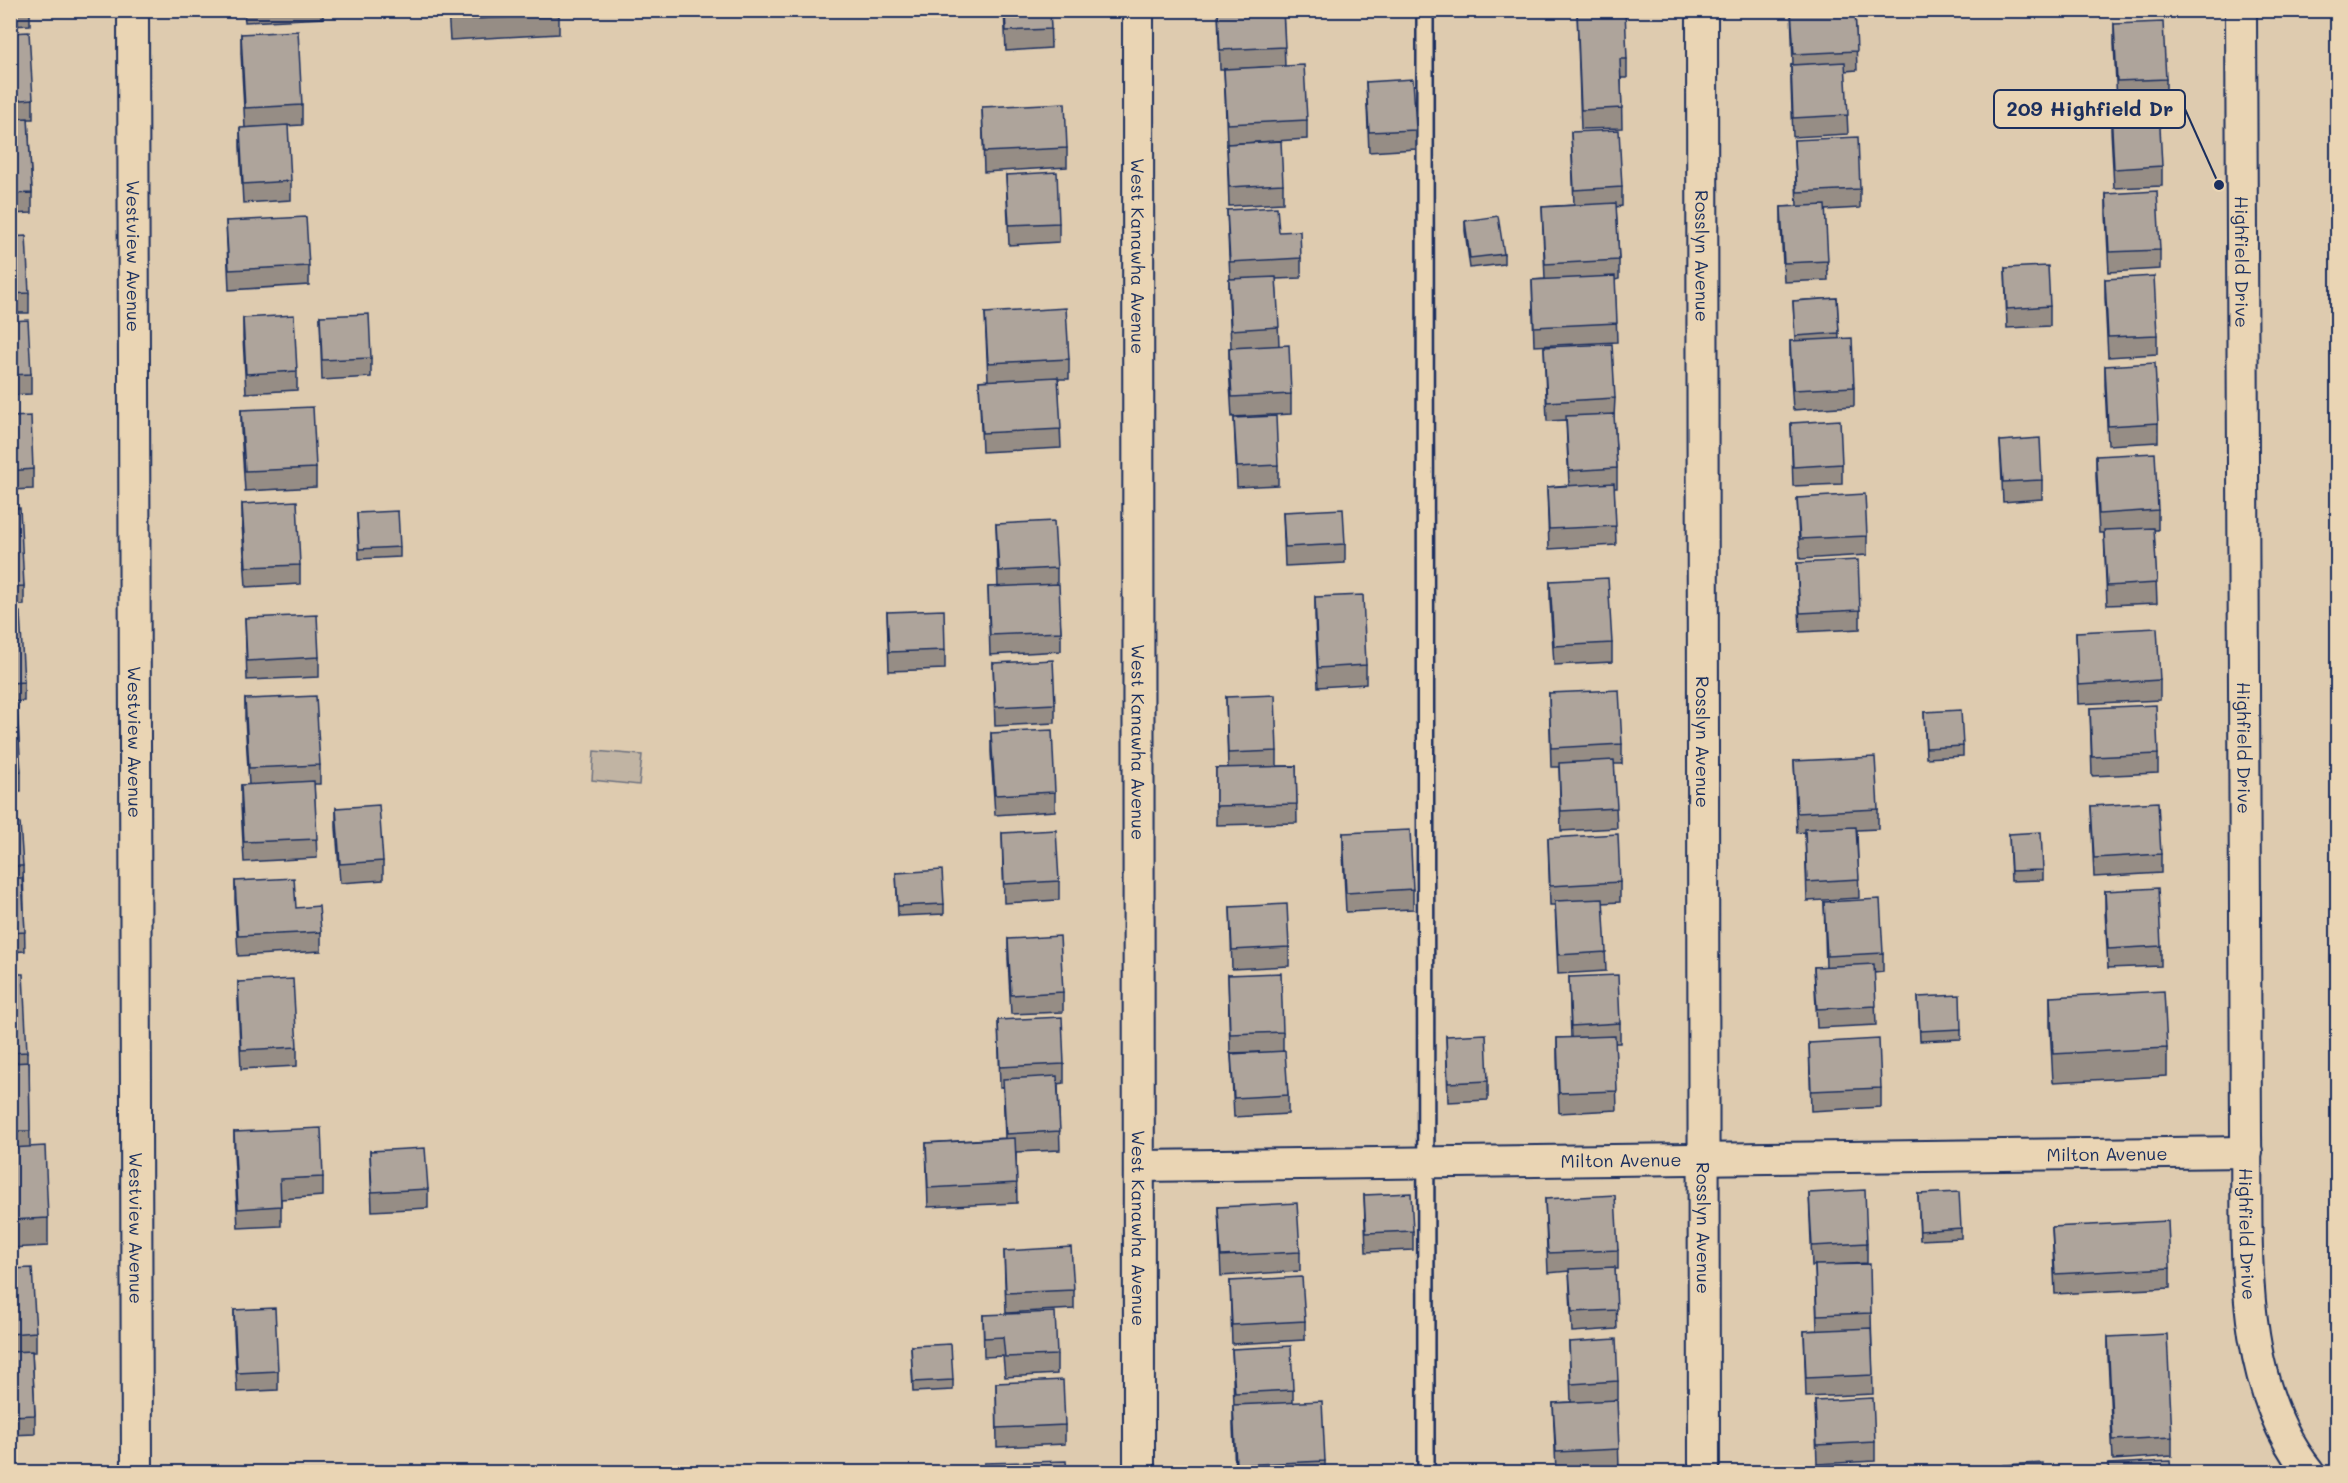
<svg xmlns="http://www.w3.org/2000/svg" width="2348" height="1483" font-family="Mali,sans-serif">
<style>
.green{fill:#c1b4a3;stroke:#6e7280;stroke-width:1.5}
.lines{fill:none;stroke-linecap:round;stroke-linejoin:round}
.lane-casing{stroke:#1b2f5e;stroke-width:20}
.street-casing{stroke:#1b2f5e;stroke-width:34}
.lane{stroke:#ead5b4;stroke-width:15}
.street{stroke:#ead5b4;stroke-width:30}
.wall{fill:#968d85;stroke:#1b2f5e;stroke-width:1.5}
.building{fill:#aea49b;stroke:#1b2f5e;stroke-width:1.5}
.labels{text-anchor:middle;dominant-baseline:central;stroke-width:4.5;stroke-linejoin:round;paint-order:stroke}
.street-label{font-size:18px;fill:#1b2f5e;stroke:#ead5b4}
.leader{fill:none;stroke:#1b2f5e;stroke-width:2}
.callout-dot{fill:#1b2f5e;stroke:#ead5b4;stroke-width:2}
.callout{fill:#ead5b4;stroke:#1b2f5e;stroke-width:2}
.callout-label{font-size:20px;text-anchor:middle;font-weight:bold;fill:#1b2f5e}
</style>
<rect width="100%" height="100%" fill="#decbaf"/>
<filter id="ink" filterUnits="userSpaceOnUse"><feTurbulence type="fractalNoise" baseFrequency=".0167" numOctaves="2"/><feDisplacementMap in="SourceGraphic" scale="12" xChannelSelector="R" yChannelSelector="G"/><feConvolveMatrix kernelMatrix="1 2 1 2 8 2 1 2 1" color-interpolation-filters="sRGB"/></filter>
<g filter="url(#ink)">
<path class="green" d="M594 751 642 755 639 785 592 780Z"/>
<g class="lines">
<defs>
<path id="lane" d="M1425 10 1426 1472"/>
<g id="street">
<path id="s1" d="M133 10 137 1472"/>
<path id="s2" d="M1138 10 1139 1472"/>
<path id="s3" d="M1702 10 1704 1472"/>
<path id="s4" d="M2241 10 2246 1135C2248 1245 2236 1381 2309 1472"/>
<path id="s5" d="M1139 1166 2247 1152"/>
</g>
</defs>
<use href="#lane" class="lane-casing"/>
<use href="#street" class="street-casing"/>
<use href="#lane" class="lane"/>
<use href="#street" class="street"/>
</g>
<path class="wall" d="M10 10H30V25L10 26Z
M244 10H323V18L245 22Z
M448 10H559V34L450 40Z
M1004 10H1050L1051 48 1006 51Z
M1218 10H1283L1285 66 1220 70Z
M1577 10 1627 59V78H1621L1622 128 1581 129Z
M1791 10H1855L1857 70 1845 71 1848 134 1793 137 1791 84V65L1793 64Z
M2117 10H2159V11L2117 13Z
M2114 24 2166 79V98L2117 101 2114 44Z
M10 33 33 99V119H28L32 193V213L10 214Z
M241 34 302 105V125L245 128 241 53Z
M1224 69 1307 120V139L1227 144Z
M1366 82 1416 130V149L1369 152Z
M982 107 1067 148V167L984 172Z
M2111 110 2162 166V186L2114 188 2111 130Z
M240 128 291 181V200L243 203 240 147Z
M1571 132 1622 187V206L1616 207 1619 260V279L1615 280 1617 342 1534 346 1532 280 1545 279 1542 207 1574 205Z
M1794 140 1860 189V208L1825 210 1828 280 1784 282 1781 227V207L1797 206Z
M1227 144 1283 184V203L1229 206Z
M1006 175 1059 223V242L1009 245Z
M2106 194 2160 250V269L2109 272 2106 214Z
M1227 210 1279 232 1301 258V278L1276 279 1279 345 1291 394V414L1232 417 1229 367V348H1231L1229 298V279H1230Z
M226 221 309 266V285L229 290Z
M1465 221 1504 254V264L1470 268 1465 231Z
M10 237 29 293V313H10Z
M2005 268 2050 306V326L2007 328Z
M2105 279 2157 335V354L2108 357 2105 298Z
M1837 298 1839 338 1854 387V406L1793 410 1790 360V341H1795L1793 301Z
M985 313 1069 359V379H1058L1061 448 982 452 979 381 988 380Z
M320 316 371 358V377L322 380Z
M243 318 297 371V390L246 393 243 337Z
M10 321 31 374V394L10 395Z
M1544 347 1615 398 1614 417 1617 468V488H1614L1616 545 1549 549 1547 487 1569 485 1566 420 1547 421Z
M2105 366 2158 423V442L2108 445 2105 385Z
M241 410 316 468V487L245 491 241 430Z
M10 417 33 469V489L10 490Z
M1234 418 1278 465V485L1237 487Z
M1791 423 1842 464V484L1793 486Z
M2000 441 2042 480V499L2003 502Z
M2096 456 2158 510V530H2154L2157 603 2107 605 2104 533H2099L2096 476Z
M1797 498 1867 536V555L1800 559Z
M242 504 300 565V584L246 587 242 523Z
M10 508 24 586V605L10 606Z
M1283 512 1345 544V563L1285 566Z
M357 513 400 547V557L359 559Z
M996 524 1057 568V584L1061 632V651L990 655 988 587H998Z
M1797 563 1860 610V629L1800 632Z
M1550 581 1612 643V662L1554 665 1550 600Z
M1315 597 1366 665V684L1318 687 1315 617Z
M10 612 24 682V701L10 702Z
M887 612 945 650V669L889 671Z
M245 618 319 657V677L247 680Z
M2076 632 2160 680V700L2078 704Z
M993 663 1055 704V723L995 726Z
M1549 693 1622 744V764H1614L1617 828 1561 831 1559 767H1551Z
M1226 697 1277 751V766H1296L1297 823 1216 825V768H1228Z
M245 699 320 765V784H314L317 858 244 862 241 805V785H249L245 718Z
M10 706 21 771V791H10Z
M2090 708 2158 754V773L2092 776Z
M1924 712 1963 746V756L1926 758Z
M991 733 1055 792V811L995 815 991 752Z
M1794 761 1878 809V829L1857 830 1859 898 1807 901 1805 832 1797 833Z
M2091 806 2161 854V873L2094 877Z
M336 808 383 861V880L340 883 336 827Z
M10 824 23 866 25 951 10 952Z
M1002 833 1059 881V900L1004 903Z
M1343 833 1413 889V909L1346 912 1343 853Z
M2009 834 2043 870V880L2011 881Z
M1548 838 1620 882V902L1603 903 1606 971 1558 974 1555 905H1550Z
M896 873 944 904V914L898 916Z
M235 881 296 908 321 932V951L238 956 235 900Z
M2105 891 2161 946V966L2108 968 2105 910Z
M1824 902 1883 953V972L1874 973 1876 1025 1817 1028 1814 967H1826Z
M1230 907 1289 947V966L1232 969Z
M1008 939 1063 992V1012L1011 1014 1008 959Z
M10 974 27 1052V1062H29L30 1147 48 1218V1246L10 1248Z
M1228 975 1283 1032V1051L1288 1095V1114L1234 1117 1231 1054 1260 1052 1230 1053Z
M1569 977 1620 1023V1043H1615L1617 1110 1559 1113 1557 1058V1038H1571Z
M238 982 297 1047V1066L241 1069 238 1001Z
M1918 997 1961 1029V1039L1920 1041Z
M2050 997 2167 1048V1076L2053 1082 2050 1025Z
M998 1020 1064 1064V1083L1058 1084 1060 1150 1016 1152 1017 1203 928 1207 926 1143 1005 1138 1003 1087H1000Z
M1446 1036 1488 1081V1100L1448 1102Z
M1809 1043 1881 1088V1107L1811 1111Z
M234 1132 323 1177V1196L281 1199V1226L238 1228 234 1152Z
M370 1151 428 1189V1208L372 1211Z
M1809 1193 1867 1243V1263L1812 1266Z
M1918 1194 1961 1228V1238L1920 1240Z
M1364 1195 1413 1231V1250L1366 1252Z
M1545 1199 1618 1250V1269H1615L1617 1329 1572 1332 1569 1271 1548 1273Z
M1218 1207 1300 1252V1271L1221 1276Z
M2052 1227 2170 1268V1288L2055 1294Z
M1004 1251 1074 1290V1309L1006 1313Z
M1815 1265 1871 1313 1873 1394 1806 1397 1804 1331 1817 1330Z
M10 1269 36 1332V1352H32L35 1415V1434L10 1435Z
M1230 1281 1305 1321V1340L1232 1344Z
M234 1310 278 1371V1390L237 1392 234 1330Z
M983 1315 1057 1355V1374L1005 1377 1003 1356 984 1357Z
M2108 1337 2172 1437V1456L2113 1460 2108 1357Z
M1569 1342 1618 1381V1400L1617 1401 1619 1468 1556 1472 1553 1403 1571 1402Z
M911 1346 953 1380V1390L913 1392Z
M1232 1349 1293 1390V1402L1325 1461V1473H1235L1233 1425V1405H1234Z
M996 1383 1065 1425V1444L997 1447Z
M1815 1401 1875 1442V1461L1817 1464Z"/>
<path class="building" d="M449 10H559V15L450 20Z
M1005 10H1050L1051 29 1006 31Z
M1218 10H1283L1285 47 1220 50Z
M1577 10H1625L1627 59H1620L1622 108 1581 110Z
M1791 10H1855L1857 51 1794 54Z
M2163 22 2166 79 2117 81 2114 24Z
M298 31 302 105 245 108 241 34Z
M29 32 33 99 10 101V33Z
M1845 62 1848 115 1793 118 1791 65Z
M1304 65 1307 120 1227 124 1224 69Z
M1413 79 1416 130 1369 132 1366 82Z
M1065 103 1067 148 984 152 982 107Z
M2159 108 2162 166 2114 169 2111 110Z
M28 118 32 193 10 194V119Z
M288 125 291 181 243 184 240 128Z
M1619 130 1622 187 1574 190 1571 132Z
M1858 137 1860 189 1797 192 1794 140Z
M1281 141 1283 184 1229 187 1227 144Z
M1057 172 1059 223 1009 225 1006 175Z
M2157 191 2160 250 2109 252 2106 194Z
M1616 203 1619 260 1545 264 1542 207Z
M1825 205 1828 261 1784 263 1781 207Z
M1277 207 1279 232 1300 231 1301 258 1230 262 1227 210Z
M1498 216 1504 254 1470 258 1465 221Z
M306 217 309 266 229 270 226 221Z
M26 236 29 293 10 294V237Z
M2048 266 2050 306 2007 309 2005 268Z
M1615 276 1617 323 1534 327 1532 280Z
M2154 276 2157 335 2108 337 2105 279Z
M1276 277 1279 327 1231 330 1229 279Z
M1837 298 1839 333 1795 336 1793 301Z
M1066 308 1069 359 988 363 985 313Z
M369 314 371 358 322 360 320 316Z
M294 315 297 371 246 374 243 318Z
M28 320 31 374 10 375V321Z
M1852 338 1854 387 1793 390 1790 341Z
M1612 344 1615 398 1547 402 1544 347Z
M1289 345 1291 394 1232 397 1229 348Z
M2155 363 2158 423 2108 426 2105 366Z
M1058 377 1061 429 982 433 979 381Z
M313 407 316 468 245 471 241 410Z
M1614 414 1617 468 1569 471 1566 416Z
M31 416 33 469 10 471V417Z
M1276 416 1278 465 1237 467 1234 418Z
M1840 420 1842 464 1793 467 1791 423Z
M2040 438 2042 480 2003 482 2000 441Z
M2155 453 2158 510 2099 514 2096 456Z
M1614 483 1616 526 1549 529 1547 487Z
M1865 494 1867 536 1800 539 1797 498Z
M297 501 300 565 246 567 242 504Z
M10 508H20L24 586 10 587Z
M1343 509 1345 544 1285 547 1283 512Z
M398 511 400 547 359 549 357 513Z
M1054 521 1057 568 999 571 996 524Z
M2154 528 2157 583 2107 586 2104 530Z
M1858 560 1860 610 1800 613 1797 563Z
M1608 578 1612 643 1554 646 1550 581Z
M1059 584 1061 632 990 635 988 587Z
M1363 595 1366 665 1318 668 1315 597Z
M944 610 945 650 889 652 887 612Z
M10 612H20L24 682 10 683Z
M317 615 319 657 247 661 245 618Z
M2157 628 2160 680 2078 685 2076 632Z
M1053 660 1055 704 995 707 993 663Z
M1619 690 1622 744 1551 748 1549 693Z
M1275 695 1277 751 1228 753 1226 697Z
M316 696 320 765 249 768 245 699Z
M2156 705 2158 754 2092 757 2090 708Z
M10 706H17L21 771 10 772Z
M1961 710 1963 746 1926 748 1924 712Z
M1052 730 1055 792 995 795 991 733Z
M1875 757 1878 809 1797 813 1794 761Z
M1614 760 1617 808 1561 811 1559 763Z
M1296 766 1297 804 1216 806V768Z
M314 781 317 839 244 842 241 785Z
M2158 802 2161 854 2094 858 2091 806Z
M379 805 383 861 340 864 336 808Z
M20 823 23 866H10V824Z
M1856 827 1859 879 1807 882 1805 829Z
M1056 830 1059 881 1004 884 1002 833Z
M1410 830 1413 889 1346 893 1343 833Z
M2041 832 2043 870 2011 871 2009 834Z
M1618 834 1620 882 1550 886 1548 838Z
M942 870 944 904 898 906 896 873Z
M10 878H22L25 932 10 933Z
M294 878 296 908 319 906 321 932 238 936 235 881Z
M2158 888 2161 946 2108 949 2105 891Z
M1603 899 1606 952 1558 955 1555 901Z
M1880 899 1883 953 1827 956 1824 902Z
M1287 904 1289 947 1232 950 1230 907Z
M1060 936 1063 992 1011 995 1008 939Z
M1874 964 1876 1006 1817 1009 1814 967Z
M1281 973 1283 1032 1230 1034 1228 975Z
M10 974H23L27 1052 10 1053Z
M1618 975 1620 1023 1571 1026 1569 977Z
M293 979 297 1047 241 1050 238 982Z
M2164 991 2167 1048 2053 1054 2050 997Z
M1960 995 1961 1029 1920 1031 1918 997Z
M1062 1017 1064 1064 1000 1067 998 1020Z
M1486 1034 1488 1081 1448 1083 1446 1036Z
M1615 1036 1617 1091 1559 1093 1557 1038Z
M1879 1039 1881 1088 1811 1091 1809 1043Z
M1285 1051 1288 1095 1234 1098 1231 1054Z
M29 1062 30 1131H10V1063Z
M1057 1076 1060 1131 1006 1134 1003 1079Z
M321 1128 323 1177 280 1179 281 1206 238 1209 234 1132Z
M1015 1138 1017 1183 928 1188 926 1143Z
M45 1146 48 1218 10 1220V1148Z
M425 1148 428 1189 372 1192 370 1151Z
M1865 1190 1867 1243 1812 1246 1809 1193Z
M1959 1192 1961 1228 1920 1231 1918 1194Z
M1411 1193 1413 1231 1366 1233 1364 1195Z
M1615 1195 1618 1250 1548 1253 1545 1199Z
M1297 1203 1300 1252 1221 1256 1218 1207Z
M2168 1221 2170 1268 2055 1274 2052 1227Z
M1071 1247 1074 1290 1006 1293 1004 1251Z
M1870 1264 1871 1313 1817 1315 1815 1265Z
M1615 1267 1617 1310 1572 1312 1569 1269Z
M32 1268 36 1332 10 1334V1269Z
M1302 1277 1305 1321 1232 1325 1230 1281Z
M275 1308 278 1371 237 1373 234 1310Z
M1055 1312 1057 1355 1005 1357 1003 1337 984 1338 983 1315Z
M1871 1328 1873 1375 1806 1378 1804 1331Z
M2167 1334 2172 1437 2113 1440 2108 1337Z
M1616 1339 1618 1381 1571 1384 1569 1342Z
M951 1344 953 1380 913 1382 911 1346Z
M1291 1346 1293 1390 1235 1393 1232 1349Z
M32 1351 35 1415 10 1416V1352Z
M1063 1380 1065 1425 997 1428 996 1383Z
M1873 1398 1875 1442 1817 1445 1815 1401Z
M1617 1400 1619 1449 1556 1452 1553 1403Z
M1322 1401 1325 1461 1236 1465 1233 1405Z
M1066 1461 1067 1473H984V1463Z
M2170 1461 2171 1473H2109L2108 1464Z
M2043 1463V1473H2004V1465Z
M1873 1467V1473H1815V1470Z
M1618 1470V1473H1570Z"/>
</g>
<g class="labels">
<g class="street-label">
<text stroke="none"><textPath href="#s1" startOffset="246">Westview Avenue</textPath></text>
<text stroke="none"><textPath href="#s2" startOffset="246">West Kanawha Avenue</textPath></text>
<text stroke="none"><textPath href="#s3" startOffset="246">Rosslyn Avenue</textPath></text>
<text stroke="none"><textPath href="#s4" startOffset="252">Highfield Drive</textPath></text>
<text stroke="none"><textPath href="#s3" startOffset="732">Rosslyn Avenue</textPath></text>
<text stroke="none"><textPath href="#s1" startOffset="732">Westview Avenue</textPath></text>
<text stroke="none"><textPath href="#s2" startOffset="732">West Kanawha Avenue</textPath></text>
<text stroke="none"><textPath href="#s4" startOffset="738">Highfield Drive</textPath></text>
<text stroke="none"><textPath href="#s5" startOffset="968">Milton Avenue</textPath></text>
<text stroke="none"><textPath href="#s5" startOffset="482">Milton Avenue</textPath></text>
<text stroke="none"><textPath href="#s1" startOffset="1218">Westview Avenue</textPath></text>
<text stroke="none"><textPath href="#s2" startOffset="1218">West Kanawha Avenue</textPath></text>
<text stroke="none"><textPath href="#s3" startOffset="1218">Rosslyn Avenue</textPath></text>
<text stroke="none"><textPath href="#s4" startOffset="1224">Highfield Drive</textPath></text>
</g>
</g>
<path class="leader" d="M2219 185L2185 109"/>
<circle class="callout-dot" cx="2219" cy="185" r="6"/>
<rect class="callout" x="1994" y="90" width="191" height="38" rx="6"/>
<g class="callout-label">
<text x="2090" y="116">209 Highfield Dr</text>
</g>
<rect width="2348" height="1483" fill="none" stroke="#ead5b4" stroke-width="36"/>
<rect x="18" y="18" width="2312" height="1447" fill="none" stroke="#1b2f5e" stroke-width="2" filter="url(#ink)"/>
</svg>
